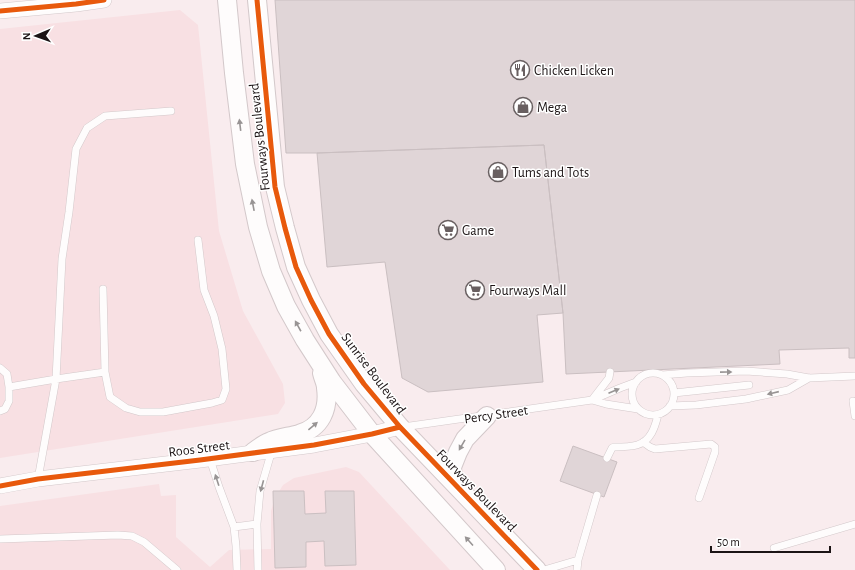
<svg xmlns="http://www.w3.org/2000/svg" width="855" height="570" viewBox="0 0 855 570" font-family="'Alegreya Sans',sans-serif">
<rect width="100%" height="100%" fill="#f9ecee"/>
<path fill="#f8e0e3" d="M 180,10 L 198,25 L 219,231 L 243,311 L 283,384 L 285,403 L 278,414 L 0,458 L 0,29 Z
M 346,467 L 359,472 L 450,570 L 0,570 L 0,506 L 159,484 L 161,496 L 176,495 L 176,537 L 210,567 L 229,550 L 271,549 L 271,511 L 275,498 L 283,485 L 294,478 Z"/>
<path fill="#e0d5d7" stroke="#cabfc1" d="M 275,0 L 855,0 L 855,358 L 849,358 L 849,348 L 779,350 L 780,364 L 566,374 L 563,313 L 544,145 L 317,153 L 286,153 Z
M 544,145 L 563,313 L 537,315 L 543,382 L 428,392 L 402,378 L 385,262 L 327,267 L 317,153 Z
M 573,446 L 617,462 L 604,497 L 560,481 Z
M 273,491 L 304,491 L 305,514 L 326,513 L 325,491 L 354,491 L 356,565 L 325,566 L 324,541 L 306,542 L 306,567 L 275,568 Z"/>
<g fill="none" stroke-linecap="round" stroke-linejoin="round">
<g stroke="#d3c8ca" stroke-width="8">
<path id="service" d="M 103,289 L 105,372 L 110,397 L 126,408 L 140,412 L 163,412 L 212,403 L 222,400 L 226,389 L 222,349 L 214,316 L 204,290 L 198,240
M 0,368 L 7,374 L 9,387 L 9,401 L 5,409 L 0,411
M632 394a21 21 0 1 1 42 0a21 21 0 1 1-42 0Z
M 662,375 L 687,373 L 746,371 L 787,374 L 809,378 L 855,376
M 9,387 L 56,379 L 105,372
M 674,393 L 749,385
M 592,400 L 606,404 L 638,409
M 592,400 L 609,378 L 610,372
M 853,401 L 855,416
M 670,406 L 696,405 L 746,399 L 788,390 L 809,378
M 403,427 L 592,400 L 620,388 L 636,382
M 643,442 L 650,447 L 655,449 L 711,444 L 715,447 L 715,452 L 699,498
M 607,458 L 612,448 L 614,447 C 621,447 630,447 637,445 C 651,441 655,427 658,415
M 210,459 L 219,487 L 234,527 L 236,546 L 237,570
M 38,479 L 56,379 L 62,259 L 69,212 L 76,149 L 87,128 L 105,116 L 171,111
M 234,527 L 257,524
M 0,539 L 118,535 L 132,536 L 144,542 L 177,570
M 774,548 L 855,524
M 258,570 L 257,524 L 260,491 L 272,450
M 544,570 L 578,560
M 577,570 L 578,560 L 597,495"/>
</g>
<g stroke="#d3c8ca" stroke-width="16">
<path id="minor" d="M 0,11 L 76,4 L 104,0
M 0,486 L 38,479 L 200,460 L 314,445 L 372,434 L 400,427"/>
</g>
<g stroke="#d3c8ca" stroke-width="20">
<path id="tertiary" d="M 227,0 L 234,73 L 245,164 L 258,227 L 271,271 L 286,306 L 305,340 L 332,382 L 372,434 L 496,570
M 257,0 L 275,187 L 285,228 L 296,267 L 311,300 L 329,334 L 364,384 L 400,427 L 537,570
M 253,452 C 258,449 263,444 269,442 C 278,437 289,437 299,434 C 321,428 329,409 326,388 C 326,383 323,378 322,373
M 453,482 L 452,467 L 458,452 L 465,439 L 487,416"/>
</g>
<use href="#service" stroke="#fefcfc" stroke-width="7"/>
<use href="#minor" stroke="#fefcfc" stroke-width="15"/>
<use href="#tertiary" stroke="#fefcfc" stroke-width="18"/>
<g stroke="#fff" stroke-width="8">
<path id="cycleway" d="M 257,0 L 275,187 L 285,228 L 296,267 L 311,300 L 329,334 L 364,384 L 400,427 L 537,570
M 0,11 L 76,4 L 104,0
M 0,486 L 38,479 L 200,460 L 314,445 L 372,434 L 400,427"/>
</g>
<use href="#cycleway" stroke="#e8590c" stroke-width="5"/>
</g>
<defs><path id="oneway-solid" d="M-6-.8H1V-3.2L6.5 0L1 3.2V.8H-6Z"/></defs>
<g fill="#989494">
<use href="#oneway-solid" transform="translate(240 125) rotate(-97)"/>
<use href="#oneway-solid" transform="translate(253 205) rotate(-101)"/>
<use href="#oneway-solid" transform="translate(298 326) rotate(-119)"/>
<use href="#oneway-solid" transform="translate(726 372) rotate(-1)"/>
<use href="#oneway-solid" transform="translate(614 391) rotate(-23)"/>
<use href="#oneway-solid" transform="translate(773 393) rotate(167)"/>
<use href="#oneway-solid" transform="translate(313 426) rotate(-40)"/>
<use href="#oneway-solid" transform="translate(462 445) rotate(120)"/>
<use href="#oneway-solid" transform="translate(217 480) rotate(-108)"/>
<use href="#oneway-solid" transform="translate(262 486) rotate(105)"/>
<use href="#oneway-solid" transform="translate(469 541) rotate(-132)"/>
</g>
<defs>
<g id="restaurant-ring" transform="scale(1)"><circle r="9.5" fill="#fff" stroke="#696061" stroke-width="1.5"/><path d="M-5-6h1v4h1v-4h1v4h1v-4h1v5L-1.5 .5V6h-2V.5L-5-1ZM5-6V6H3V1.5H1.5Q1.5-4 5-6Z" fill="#696061"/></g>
<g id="shop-ring" transform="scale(1)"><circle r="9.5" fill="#fff" stroke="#696061" stroke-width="1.5"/><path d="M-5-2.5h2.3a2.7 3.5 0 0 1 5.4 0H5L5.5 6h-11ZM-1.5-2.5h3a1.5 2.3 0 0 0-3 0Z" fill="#696061"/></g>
<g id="supermarket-ring" transform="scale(1)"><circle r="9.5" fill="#fff" stroke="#696061" stroke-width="1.5"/><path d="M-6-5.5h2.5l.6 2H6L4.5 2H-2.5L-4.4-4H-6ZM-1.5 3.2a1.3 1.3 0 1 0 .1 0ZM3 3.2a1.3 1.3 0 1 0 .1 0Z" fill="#696061"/></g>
</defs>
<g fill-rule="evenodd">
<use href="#restaurant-ring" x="520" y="70"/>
<use href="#shop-ring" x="523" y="107"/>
<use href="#shop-ring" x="498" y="172"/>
<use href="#supermarket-ring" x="448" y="230"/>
<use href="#supermarket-ring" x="475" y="290"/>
</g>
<g text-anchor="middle" stroke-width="3" stroke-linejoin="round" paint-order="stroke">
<g font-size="14" fill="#1c1415" stroke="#fff" text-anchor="start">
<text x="534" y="75">Chicken Licken</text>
<text x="537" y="112">Mega</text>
<text x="512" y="177">Tums and Tots</text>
<text x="462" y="235">Game</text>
<text x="489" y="295">Fourways Mall</text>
</g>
<g font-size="14" fill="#1c1415" stroke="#fff">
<text transform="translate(259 137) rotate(-96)" y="5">Fourways Boulevard</text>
<text transform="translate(374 373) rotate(53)" y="5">Sunrise Boulevard</text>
<text transform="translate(496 414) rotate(-8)" y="5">Percy Street</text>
<text transform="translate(199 448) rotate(-7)" y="5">Roos Street</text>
<text transform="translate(477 490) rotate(46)" y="5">Fourways Boulevard</text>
</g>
</g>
<g transform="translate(36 36) rotate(268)" stroke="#ffffff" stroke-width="3" paint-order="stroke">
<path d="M0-3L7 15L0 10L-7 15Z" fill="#1c1415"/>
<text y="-6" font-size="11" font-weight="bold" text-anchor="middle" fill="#1c1415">N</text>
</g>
<path d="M711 546v6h119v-6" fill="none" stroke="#1c1415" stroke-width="2"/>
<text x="717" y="546" font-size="12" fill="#1c1415" stroke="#ffffff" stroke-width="3" paint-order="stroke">50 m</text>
</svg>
